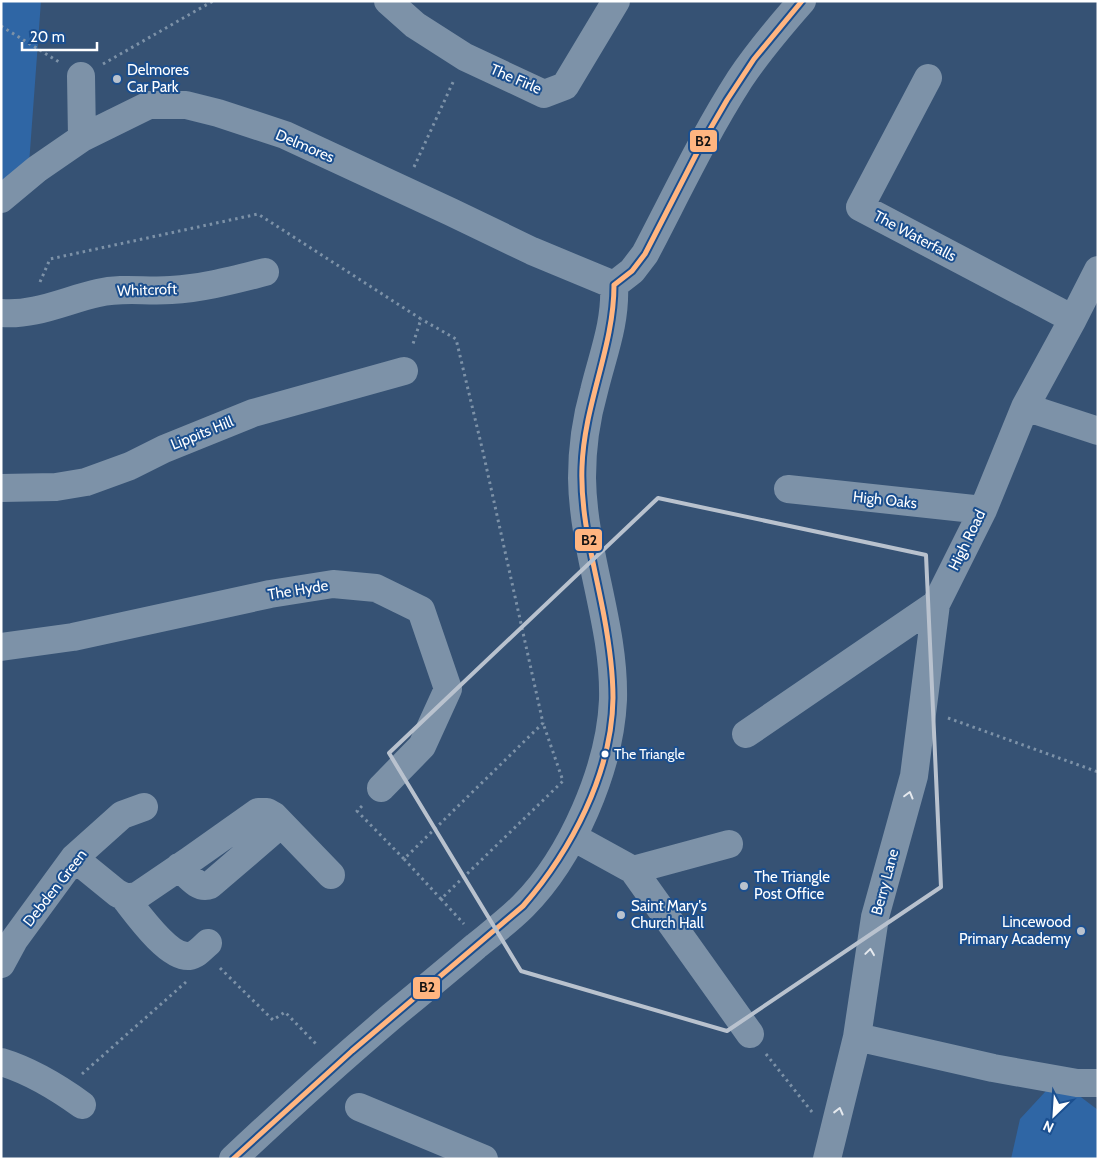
<svg xmlns="http://www.w3.org/2000/svg" width="1099" height="1160" viewBox="0 0 1099 1160" font-family="Cabin,sans-serif">
<rect width="100%" height="100%" fill="#365274"/>
<path fill="#2f66a5" d="M 1,1 L 41,1 L 28,178 L 1,197 Z
M 1057,1079 L 1098,1110 L 1098,1159 L 1011,1159 L 1020,1119 Z"/>
<g fill="none" stroke-linecap="round" stroke-linejoin="round">
<path stroke="#7d92a8" stroke-width="3" stroke-dasharray="2.5 4" stroke-linecap="butt" d="M 1,26 L 59,62
M 103,64 L 213,1
M 414,167 L 454,80
M 40,282 L 50,259 L 258,214 L 421,319 L 412,347
M 948,718 L 1098,772
M 362,806 L 357,811 L 404,859 L 543,723 L 483,452 L 456,339 L 421,319
M 404,859 L 441,899 L 563,781 L 543,723
M 441,899 L 464,924
M 220,968 L 273,1020 L 285,1012 L 318,1046
M 766,1054 L 812,1112
M 82,1074 L 186,982"/>
<path stroke="#7d92a8" stroke-width="28" d="M 388,1 L 415,25 L 465,57 L 544,94 L 565,86 L 616,1
M 81,76 L 82,138
M 928,78 L 860,207 L 1073,319
M 1,199 L 37,169 L 82,138 L 149,105 L 186,105 L 218,113 L 285,135 L 451,212 L 532,251 L 614,285
M 614,285 L 632,271 L 645,254 C 676,195 704,135 740,79 C 758,52 780,26 802,1
M 1,313 C 35,316 66,300 98,293 C 123,287 146,292 171,290 C 204,288 233,280 265,272
M 1025,407 L 1098,431
M 1,488 L 56,487 L 86,482 L 130,466 L 164,449 L 253,413 L 404,371
M 788,489 L 983,510
M 1,647 L 73,637 L 270,594 L 333,584 L 376,588 L 421,610 L 448,689 L 422,746 L 381,788
M 746,734 L 936,604 L 983,510 L 1025,407 L 1073,319 L 1098,270
M 573,837 L 633,870 L 750,1034
M 74,858 L 117,893 C 124,897 128,898 137,896 L 190,860 L 258,812 L 267,812 L 274,816 L 331,875
M 179,867 C 188,875 198,890 210,885 L 281,824
M 633,870 L 729,844
M 124,897 C 136,912 168,958 189,956 C 197,955 202,948 208,943
M 1,964 L 14,940 L 74,858 L 122,815 L 144,807
M 857,1037 L 993,1068 L 1077,1083 L 1098,1083
M 1,1062 C 31,1071 57,1087 82,1105
M 359,1107 L 484,1159
M 233,1159 C 285,1110 338,1062 392,1016 C 420,993 448,970 476,946 C 492,933 509,920 523,906 C 572,857 610,768 613,700 C 615,625 583,553 582,478 C 582,449 586,419 594,391 C 603,354 616,323 614,285
M 827,1159 L 857,1037 L 875,917 L 914,776 L 936,604"/>
<g stroke="#1b4f8f" stroke-width="9">
<path id="bus-1" d="M 614,285 L 632,271 L 645,254 L 702,143 L 727,100 L 754,59 L 802,1
M 233,1159 L 352,1051 L 523,906 C 571,851 612,773 613,698 C 613,671 609,643 604,616 C 595,567 580,517 582,467 C 584,404 614,347 614,285"/>
</g>
<use href="#bus-1" stroke="#ffb580" stroke-width="5"/>
</g>
<defs><path id="oneway-chevron" d="M-2-3.5L2.5 0L-2 3.5" fill="none" stroke-width="1.6" stroke-linecap="round" stroke-linejoin="round" transform="scale(1.25)"/></defs>
<g stroke="#e5e9ee">
<use href="#oneway-chevron" transform="translate(909 795) rotate(-75)"/>
<use href="#oneway-chevron" transform="translate(870 952) rotate(-82)"/>
<use href="#oneway-chevron" transform="translate(839 1111) rotate(-76)"/>
</g>
<path fill="none" stroke="#b9c2ce" stroke-width="4" stroke-linejoin="round" d="M 658,498 L 926,555 L 941,887 L 727,1031 L 521,971 L 389,753 Z"/>
<g fill="#b9c2ce" stroke="#1b4f8f" stroke-width="2">
<circle cx="117" cy="79" r="5"/>
<circle cx="744" cy="886" r="5"/>
<circle cx="621" cy="915" r="5"/>
<circle cx="1081" cy="931" r="5"/>
</g>
<circle fill="#fff" stroke="#1b4f8f" stroke-width="2" cx="605" cy="754" r="4.5"/>
<g text-anchor="middle" stroke-width="4" stroke-linejoin="round" paint-order="stroke">
<g font-size="14" fill="#fff" stroke="#1b4f8f" text-anchor="start">
<text x="614" y="759">The Triangle</text>
</g>
<g font-size="15" fill="#fff" stroke="#1b4f8f" text-anchor="start">
<text x="127" y="75">Delmores<tspan x="127" dy="17">Car Park</tspan></text>
<text x="754" y="882">The Triangle<tspan x="754" dy="17">Post Office</tspan></text>
<text x="631" y="911">Saint Mary's<tspan x="631" dy="17">Church Hall</tspan></text>
<text x="1071" y="927" text-anchor="end">Lincewood<tspan x="1071" dy="17">Primary Academy</tspan></text>
</g>
<g font-size="15" fill="#fff" stroke="#1b4f8f">
<text transform="translate(516 79) rotate(23)" y="5">The Firle</text>
<text transform="translate(305 146) rotate(23)" y="5">Delmores</text>
<text transform="translate(915 236) rotate(28)" y="5">The Waterfalls</text>
<text transform="translate(147 290) rotate(-2)" y="5">Whitcroft</text>
<text transform="translate(202 433) rotate(-22)" y="5">Lippits Hill</text>
<text transform="translate(885 500) rotate(6)" y="5">High Oaks</text>
<text transform="translate(967 540) rotate(-64)" y="5">High Road</text>
<text transform="translate(298 590) rotate(-9)" y="5">The Hyde</text>
<text transform="translate(885 882) rotate(-75)" y="5">Berry Lane</text>
<text transform="translate(55 888) rotate(-52)" y="5">Debden Green</text>
</g>
</g>
<g stroke="#1b4f8f" stroke-width="2">
<rect x="689" y="129" width="29" height="24" rx="5" fill="#ffb580"/>
<rect x="574" y="528" width="29" height="24" rx="5" fill="#ffb580"/>
<rect x="412" y="976" width="29" height="24" rx="5" fill="#ffb580"/>
</g>
<g font-size="14" text-anchor="middle" font-weight="bold" fill="#111">
<text x="703" y="146">B2</text>
<text x="589" y="545">B2</text>
<text x="427" y="992">B2</text>
</g>
<rect width="1099" height="1160" fill="none" stroke="#ffffff" stroke-width="5"/>
<g transform="translate(1054 1115) rotate(205)" stroke="#1b4f8f" stroke-width="4" paint-order="stroke">
<path d="M0-4L9 19L0 12L-9 19Z" fill="#ffffff"/>
<text y="-8" font-size="14" font-weight="bold" text-anchor="middle" fill="#ffffff">N</text>
</g>
<path d="M22 42v8h75v-8" fill="none" stroke="#ffffff" stroke-width="2.5"/>
<text x="30" y="42" font-size="15" fill="#ffffff" stroke="#1b4f8f" stroke-width="4" paint-order="stroke">20 m</text>
</svg>
